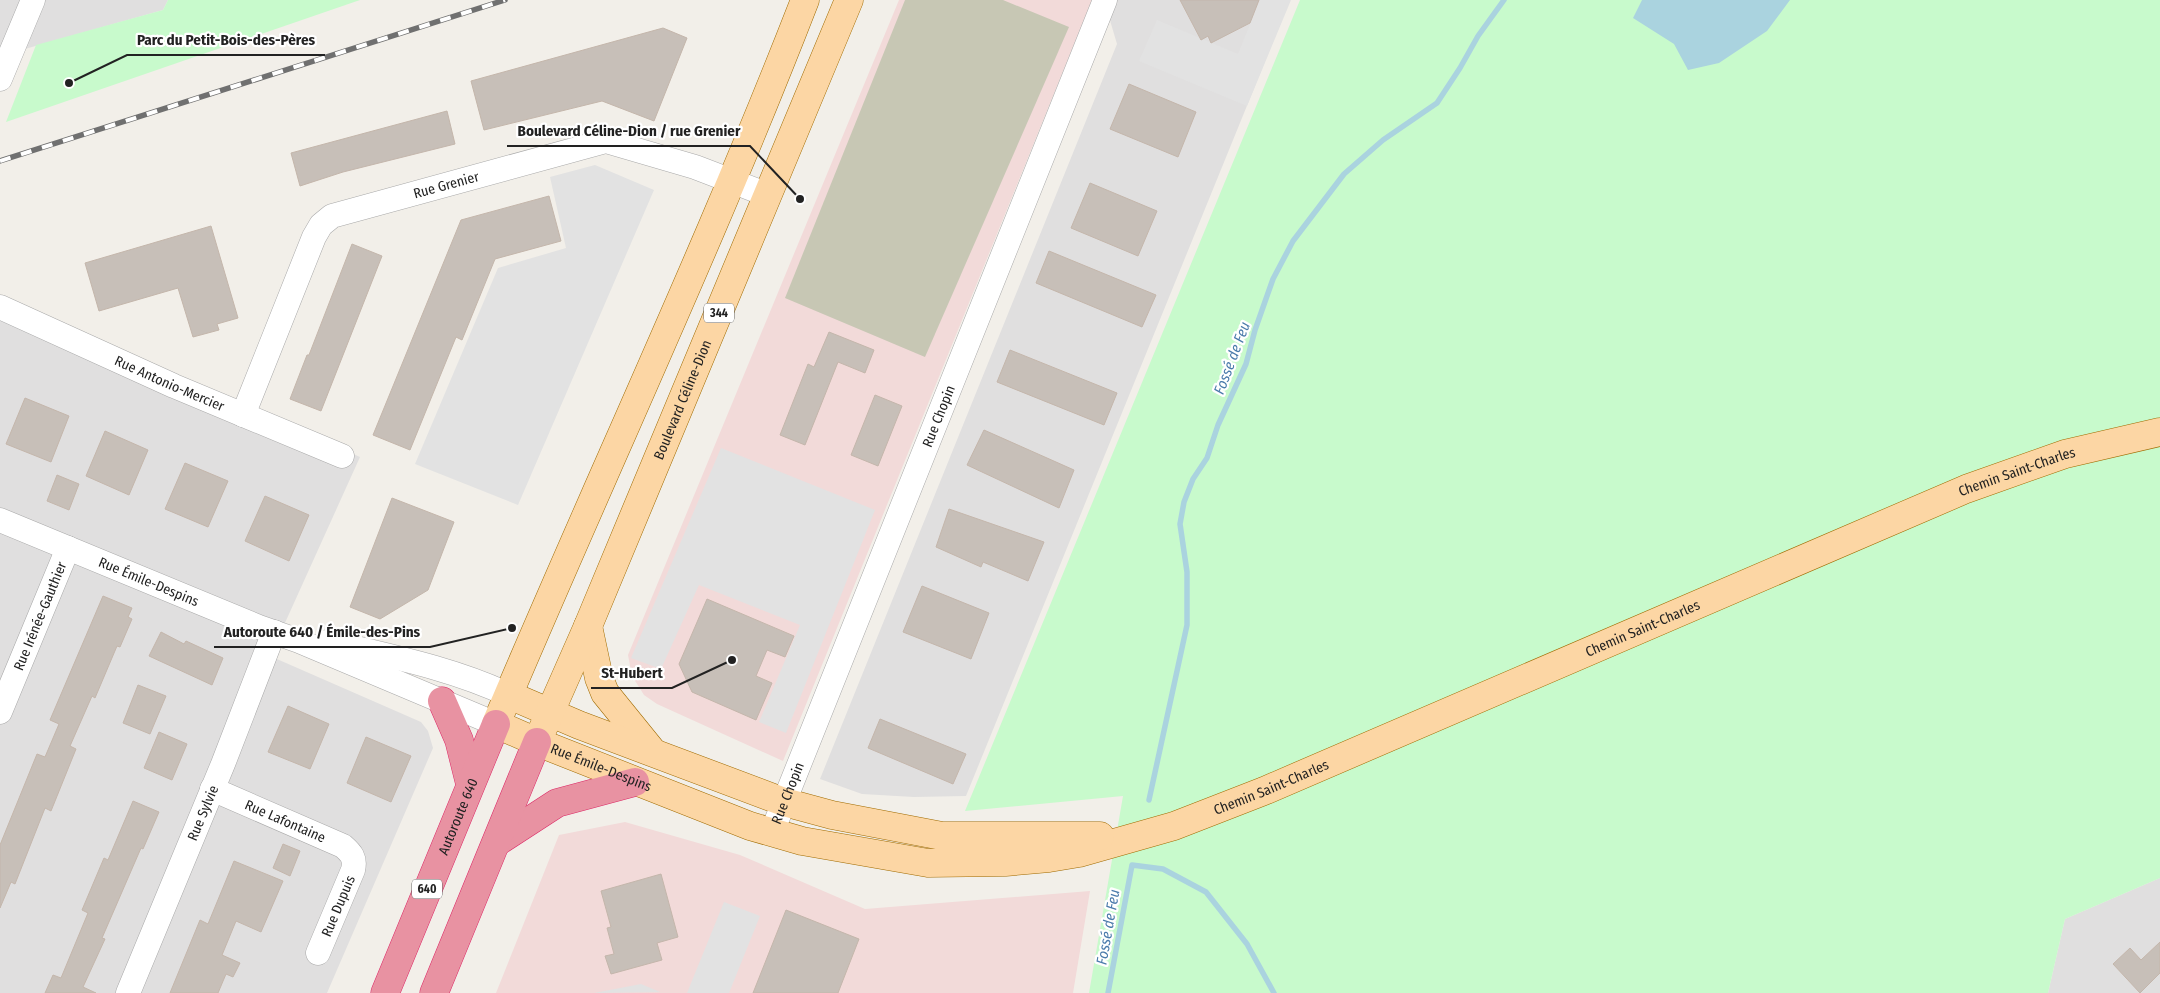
<svg xmlns="http://www.w3.org/2000/svg" width="2160" height="993" viewBox="0 0 2160 993" font-family="'Fira Sans Condensed',sans-serif">
<rect width="100%" height="100%" fill="#f2efe9"/>
<path fill="#e0dfdf" d="M 0,0 L 168,0 L 163,10 L 0,56 Z
M 1104,0 L 1290,0 L 966,796 L 914,797 L 862,794 L 820,779 L 1117,44 Z
M 0,298 L 360,457 L 270,656 L 421,722 L 428,731 L 433,748 L 327,993 L 0,993 Z
M 2160,878 L 2160,993 L 2048,993 L 2065,919 Z"/>
<path fill="#f2dad9" d="M 899,0 L 1092,0 L 783,761 L 657,704 L 644,695 L 632,676 L 628,655 Z
M 625,822 L 740,855 L 865,909 L 1090,891 L 1073,993 L 496,993 L 559,835 Z"/>
<path fill="#c7c7b4" d="M 905,0 L 1003,0 L 1069,27 L 925,357 L 785,298 Z"/>
<path fill="#c8facc" d="M 168,0 L 360,0 L 6,122 L 36,45 L 163,10 Z
M 1300,0 L 2160,0 L 2160,878 L 2065,919 L 2048,993 L 1089,993 L 1123,796 L 965,811 Z"/>
<path fill="#e2e2e2" d="M 1260,0 L 1291,0 L 1247,106 L 1139,61 L 1157,20 L 1238,54 Z
M 595,165 L 654,190 L 518,505 L 415,464 L 498,268 L 566,248 L 550,177 Z
M 721,448 L 875,510 L 786,733 L 759,722 L 800,625 L 699,585 L 661,669 L 631,658 Z
M 724,902 L 760,916 L 729,993 L 687,993 Z
M 641,984 L 660,992 L 594,993 Z"/>
<path fill="#aad3df" d="M 1642,0 L 1790,0 L 1767,31 L 1719,63 L 1688,70 L 1674,44 L 1633,18 Z"/>
<g fill="none" stroke-linecap="round" stroke-linejoin="round">
<path stroke="#aad3df" stroke-width="5.5" d="M 1149,800 L 1187,625 L 1187,572 L 1180,524 L 1184,502 L 1193,479 L 1207,458 L 1218,425 L 1246,364 L 1255,330 L 1273,279 L 1293,241 L 1344,174 L 1383,140 L 1437,103 L 1460,68 L 1478,36 L 1504,0
M 1108,993 L 1132,865 L 1163,869 L 1206,892 L 1247,944 L 1274,993"/>
</g>
<path fill="#c7bfb8" stroke="#c4b6ab" d="M 1180,0 L 1259,0 L 1250,23 L 1211,43 L 1208,36 L 1201,40 Z
M 663,28 L 687,38 L 654,121 L 602,101 L 484,130 L 471,81 Z
M 1129,84 L 1196,112 L 1178,157 L 1110,129 Z
M 447,111 L 455,144 L 343,172 L 300,186 L 291,153 Z
M 1090,183 L 1157,211 L 1138,256 L 1071,228 Z
M 549,196 L 561,241 L 495,259 L 462,340 L 456,337 L 410,450 L 373,435 L 461,220 Z
M 211,226 L 238,318 L 217,324 L 219,330 L 193,337 L 178,288 L 99,311 L 85,263 Z
M 352,244 L 382,256 L 321,411 L 290,399 L 307,355 L 309,355 Z
M 1049,251 L 1156,295 L 1142,327 L 1036,283 Z
M 829,332 L 874,350 L 865,373 L 838,362 L 805,445 L 780,435 L 808,364 L 814,367 Z
M 1010,350 L 1117,393 L 1104,425 L 997,382 Z
M 875,395 L 902,406 L 878,466 L 851,455 Z
M 25,398 L 69,416 L 51,462 L 6,444 Z
M 984,430 L 1074,470 L 1059,508 L 967,465 Z
M 105,431 L 148,450 L 129,495 L 86,476 Z
M 185,463 L 228,481 L 208,527 L 165,509 Z
M 57,475 L 79,484 L 69,510 L 47,501 Z
M 265,496 L 309,515 L 289,561 L 245,541 Z
M 392,498 L 454,522 L 428,590 L 380,619 L 350,607 Z
M 949,509 L 1044,542 L 1028,581 L 983,562 L 981,567 L 936,547 Z
M 922,586 L 989,613 L 971,659 L 903,632 Z
M 103,596 L 132,608 L 128,617 L 132,619 L 120,647 L 117,646 L 95,698 L 92,696 L 70,746 L 76,749 L 51,811 L 45,808 L 15,884 L 11,882 L 0,908 L 0,845 L 37,754 L 45,757 L 59,724 L 50,720 Z
M 707,599 L 794,636 L 785,657 L 767,650 L 756,676 L 772,683 L 756,720 L 692,692 L 679,664 Z
M 161,632 L 184,644 L 186,641 L 223,658 L 212,685 L 149,656 Z
M 138,685 L 166,696 L 150,734 L 123,723 Z
M 288,706 L 329,724 L 310,769 L 268,752 Z
M 880,719 L 966,754 L 953,784 L 868,748 Z
M 159,732 L 187,744 L 172,780 L 144,768 Z
M 366,737 L 411,756 L 391,802 L 347,783 Z
M 133,801 L 159,812 L 143,849 L 141,848 L 102,938 L 105,939 L 83,987 L 96,993 L 45,993 L 53,975 L 61,978 L 88,913 L 82,910 L 104,858 L 108,860 Z
M 283,844 L 300,851 L 290,876 L 273,868 Z
M 234,861 L 283,881 L 261,932 L 236,921 L 222,955 L 240,963 L 233,977 L 226,974 L 218,993 L 170,993 L 200,920 L 208,924 Z
M 661,874 L 678,937 L 657,943 L 662,960 L 611,974 L 605,956 L 614,954 L 607,928 L 611,927 L 601,891 Z
M 786,910 L 859,939 L 838,993 L 753,993 Z
M 2160,942 L 2160,973 L 2140,993 L 2113,964 L 2130,948 L 2141,960 Z"/>
<g fill="none" stroke-linecap="round" stroke-linejoin="round">
<g stroke="#a9a9a9" stroke-width="25">
<g id="minor">
<path d="M 0,79 L 33,0"/>
<path id="s1" d="M 0,307 L 174,386 L 342,456"/>
<path id="s2" d="M 243,415 L 314,237 L 321,225 L 332,216 L 606,141 L 695,167 L 768,195"/>
<path id="s3" d="M 0,520 L 259,627 L 299,641 L 496,724"/>
<path d="M 326,642 L 335,643 C 394,657 454,669 509,695"/>
<path id="s4" d="M 0,712 L 68,548"/>
<path id="s5" d="M 212,789 L 343,846 C 351,853 356,858 353,870 L 318,953"/>
<path id="s6" d="M 772,832 L 1105,0"/>
<path id="s7" d="M 128,993 L 223,764 L 274,632"/>
</g>
</g>
<g stroke="#a06b00" stroke-width="29">
<g id="major">
<path id="s8" d="M 805,0 C 710,245 598,482 496,724 L 537,742 L 750,826 L 802,841 L 928,863 L 1005,862 L 1049,858 L 1079,853 L 1174,826 L 1264,791 L 1966,489 L 2065,454 L 2160,432"/>
<path d="M 588,626 L 599,678 L 605,693 L 652,751"/>
<path d="M 509,695 L 579,725 L 784,802 L 832,815 L 942,836 L 1100,836"/>
<path id="s9" d="M 537,742 L 588,626 L 849,0"/>
</g>
</g>
<g stroke="#dc2a67" stroke-width="29">
<g id="highway">
<path d="M 442,701 L 459,740 L 470,784"/>
<path d="M 497,842 L 557,803 L 635,782"/>
<path id="s10" d="M 385,993 L 496,724"/>
<path d="M 434,993 L 537,742"/>
</g>
</g>
<use href="#minor" stroke="#fff" stroke-width="24"/>
<use href="#major" stroke="#fcd6a4" stroke-width="28"/>
<use href="#highway" stroke="#e892a2" stroke-width="28"/>
<g stroke="#707070" stroke-width="5.5">
<path id="rail" d="M 0,161 L 505,0"/>
</g>
<use href="#rail" stroke="#fff" stroke-width="4" stroke-dasharray="11" stroke-linecap="butt"/>
</g>
<g text-anchor="middle" stroke-width="4.5" stroke-linejoin="round" paint-order="stroke">
<g fill="#fff" stroke="#646464" stroke-width="1">
<rect x="704" y="303.5" width="30" height="19" rx="4"/>
<rect x="412" y="879.5" width="30" height="19" rx="4"/>
</g>
<g font-size="12" font-weight="bold" fill="#222">
<text x="719" y="317">344</text>
<text x="427" y="893">640</text>
</g>
<g font-size="14" fill="#222" stroke="#fff">
<text dy="5" stroke="none"><textPath href="#s2" startOffset="338">Rue Grenier</textPath></text>
<text dy="5" stroke="none"><textPath href="#s1" startOffset="186">Rue Antonio-Mercier</textPath></text>
<text dy="5" stroke="none"><textPath href="#s9" startOffset="372">Boulevard Céline-Dion</textPath></text>
<text dy="5" stroke="none"><textPath href="#s6" startOffset="448">Rue Chopin</textPath></text>
<text dy="5" stroke="none"><textPath href="#s8" startOffset="2408">Chemin Saint-Charles</textPath></text>
<text dy="5" stroke="none"><textPath href="#s3" startOffset="161">Rue Émile-Despins</textPath></text>
<text dy="5" stroke="none"><textPath href="#s4" startOffset="104">Rue Irénée-Gauthier</textPath></text>
<text dy="5" stroke="none"><textPath href="#s8" startOffset="2002">Chemin Saint-Charles</textPath></text>
<text dy="5" stroke="none"><textPath href="#s8" startOffset="901">Rue Émile-Despins</textPath></text>
<text dy="5" stroke="none"><textPath href="#s8" startOffset="1598">Chemin Saint-Charles</textPath></text>
<text dy="5" stroke="none"><textPath href="#s6" startOffset="42">Rue Chopin</textPath></text>
<text dy="5" stroke="none"><textPath href="#s7" startOffset="195">Rue Sylvie</textPath></text>
<text dy="5" stroke="none"><textPath href="#s10" startOffset="191">Autoroute 640</textPath></text>
<text dy="5" stroke="none"><textPath href="#s5" startOffset="80">Rue Lafontaine</textPath></text>
<text transform="translate(338 906) rotate(-67)" y="5">Rue Dupuis</text>
</g>
<g font-size="15" font-style="italic" fill="#4a7aab" stroke="#fff">
<text transform="translate(1232 358) rotate(-69)" y="5">Fossé de Feu</text>
<text transform="translate(1108 927) rotate(-80)" y="5">Fossé de Feu</text>
</g>
</g>
<path fill="none" stroke="#222" stroke-width="2" d="M69 83L127 55H325M800 199L750 146H507M512 628L430 647H214M732 660L672 688H591"/>
<g fill="#222" stroke="#fff" stroke-width="2">
<circle cx="69" cy="83" r="5"/>
<circle cx="800" cy="199" r="5"/>
<circle cx="512" cy="628" r="5"/>
<circle cx="732" cy="660" r="5"/>
</g>
<g font-size="15" text-anchor="middle" font-weight="bold" fill="#222" stroke="#fff" stroke-width="4.5" stroke-linejoin="round" paint-order="stroke">
<text x="226" y="45">Parc du Petit-Bois-des-Pères</text>
<text x="629" y="136">Boulevard Céline-Dion / rue Grenier</text>
<text x="322" y="637">Autoroute 640 / Émile-des-Pins</text>
<text x="632" y="678">St-Hubert</text>
</g>
</svg>
